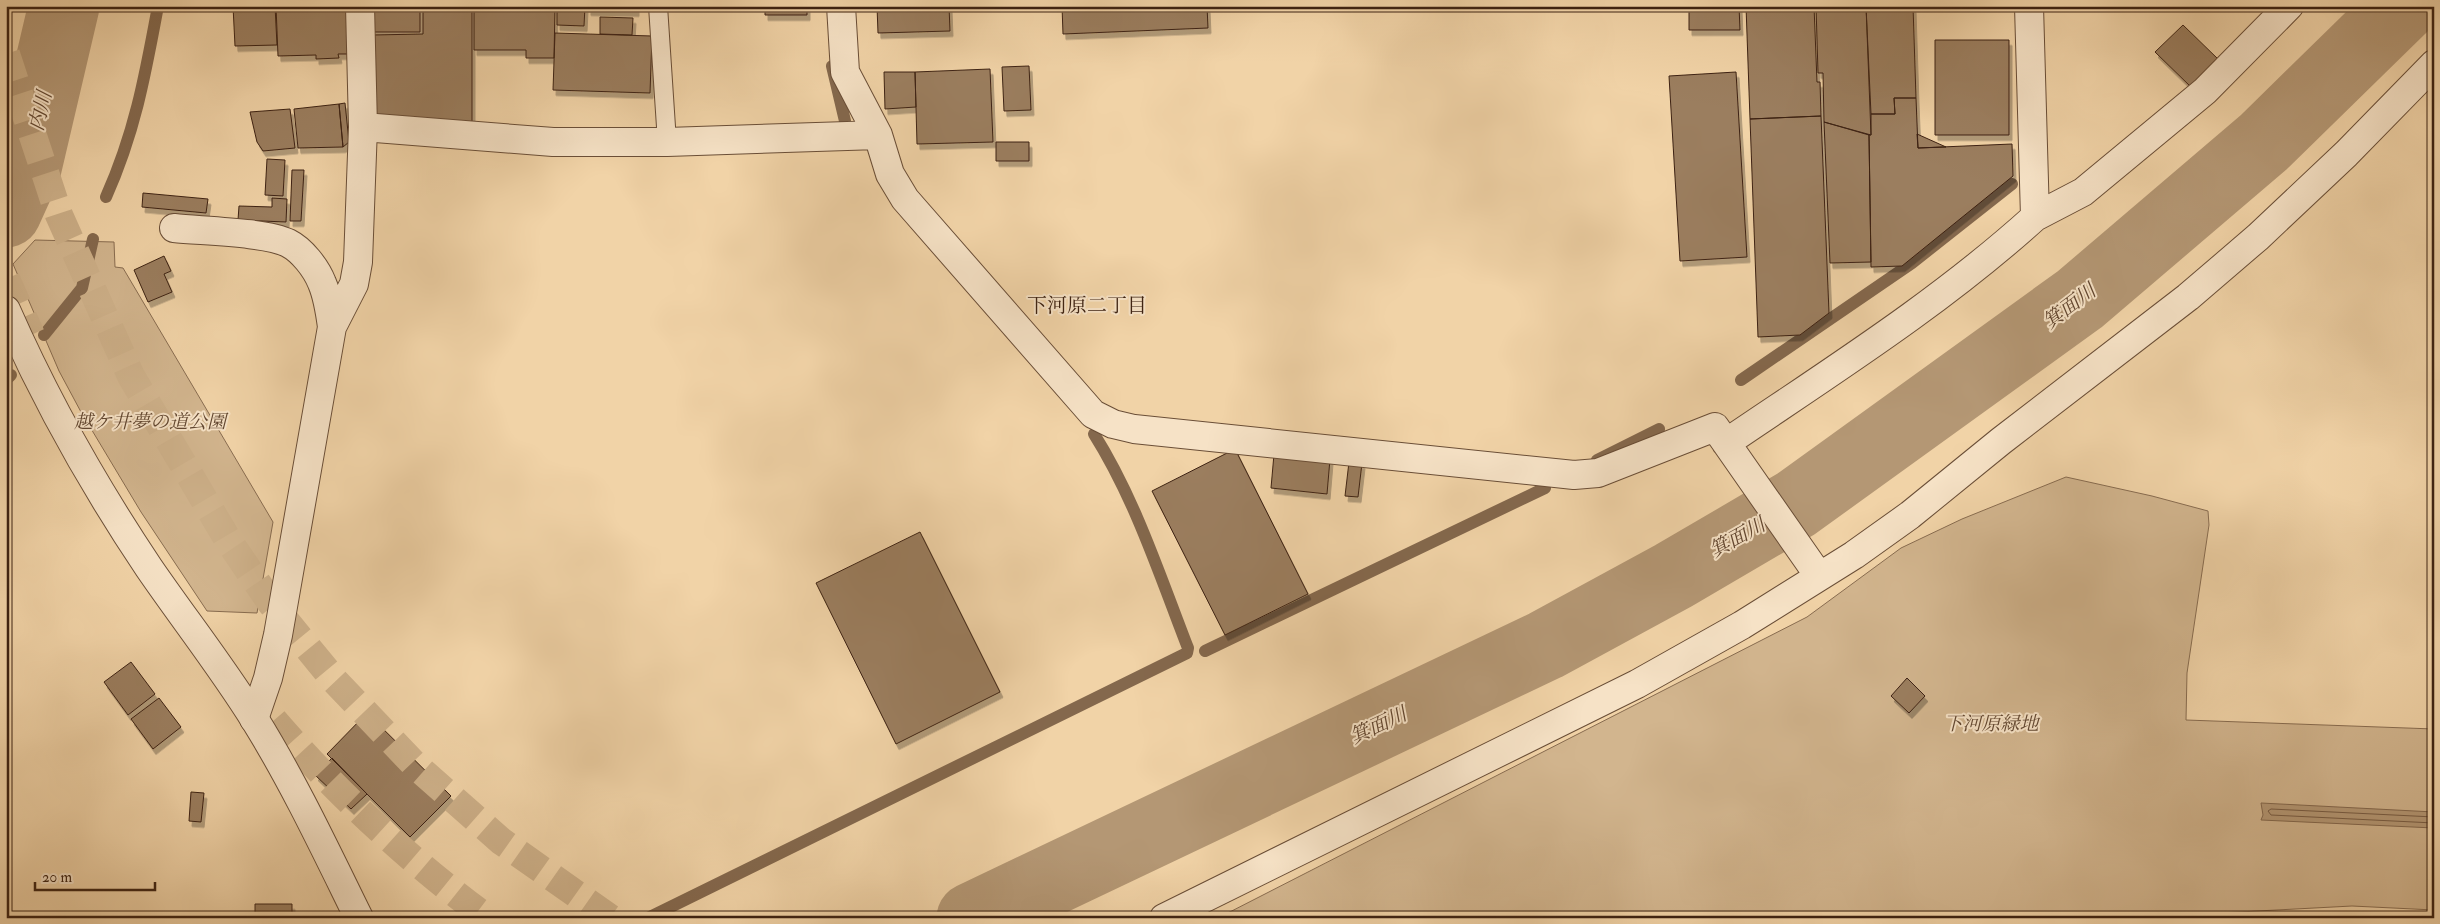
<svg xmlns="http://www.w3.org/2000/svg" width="2440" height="924" viewBox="0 0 2440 924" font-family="'IM FELL Double Pica','Noto Serif JP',serif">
<defs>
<filter id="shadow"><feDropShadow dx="3" dy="5.5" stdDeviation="0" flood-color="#0004"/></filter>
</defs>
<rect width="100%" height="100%" fill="#f1d3a7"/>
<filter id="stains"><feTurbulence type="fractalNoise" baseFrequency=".004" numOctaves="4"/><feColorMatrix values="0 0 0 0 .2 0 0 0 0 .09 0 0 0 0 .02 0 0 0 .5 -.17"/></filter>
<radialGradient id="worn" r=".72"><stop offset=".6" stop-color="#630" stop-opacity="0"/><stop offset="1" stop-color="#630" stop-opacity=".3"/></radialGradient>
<path fill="#d2b58e" stroke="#886c50" d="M 35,240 L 114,242 L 115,267 L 123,268 L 273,522 L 257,613 L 207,611 L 141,512 L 81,412 L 59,371 L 13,264 Z
M 2066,477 L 2152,496 L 2208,511 L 2209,525 L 2187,673 L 2186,720 L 2434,729 L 2434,910 L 2352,906 L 2220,913 L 2219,918 L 1218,918 L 1807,617 L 1901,548 L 1962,519 Z"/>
<path fill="#b49774" stroke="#84684d" d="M 2261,803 L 2434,812 L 2434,828 L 2261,820 L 2263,815 Z"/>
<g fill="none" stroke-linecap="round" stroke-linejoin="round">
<path stroke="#785c43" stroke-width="1" d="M 2434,817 L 2271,809 L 2268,811 L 2271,815 L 2434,823"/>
<path stroke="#84684d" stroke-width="12" d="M 832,66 L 845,121
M 106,197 C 135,132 145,76 158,6
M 44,335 L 82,288 L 93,239
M 6,380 L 11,375
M 1741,380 L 1912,263 L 2012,184
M 1597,460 L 1659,429
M 1205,651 L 1545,488
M 648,918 L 1187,653 L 1188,648 C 1160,576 1135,499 1094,434"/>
<path stroke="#b49774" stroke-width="71" d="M 6,212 L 26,168 L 64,6
M 972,918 L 1546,645 L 1673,576 L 1796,504 L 2080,299 L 2264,142 L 2403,6"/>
</g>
<path fill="#9b7e5f" stroke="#3d2212" filter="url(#shadow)" d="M 233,6 L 275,6 L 277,45 L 235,46 Z
M 276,6 L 351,6 L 353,54 L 338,54 L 339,58 L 316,59 L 316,55 L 278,56 Z
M 373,6 L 420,6 L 420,32 L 373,32 Z
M 423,6 L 472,6 L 472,127 L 374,119 L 372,35 L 423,34 Z
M 474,6 L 555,6 L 554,58 L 526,58 L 526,50 L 474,50 Z
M 557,6 L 585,6 L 584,26 L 557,25 Z
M 588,6 L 636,6 L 636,11 L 588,10 Z
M 765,6 L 807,6 L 807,15 L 765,15 Z
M 877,6 L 949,6 L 950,31 L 878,33 Z
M 1062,6 L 1207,6 L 1208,28 L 1063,34 Z
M 1689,6 L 1739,6 L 1740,30 L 1689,30 Z
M 1746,6 L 1814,6 L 1817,82 L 1820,82 L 1821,116 L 1750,119 Z
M 1816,6 L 1866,6 L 1871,135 L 1824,122 L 1823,73 L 1818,73 Z
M 1866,6 L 1913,6 L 1916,98 L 1894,98 L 1895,114 L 1871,114 Z
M 600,17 L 633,18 L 632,35 L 600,34 Z
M 2183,25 L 2219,60 L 2192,88 L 2155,52 Z
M 555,33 L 652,36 L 650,93 L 553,90 Z
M 1935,40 L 2009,40 L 2009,135 L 1935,135 Z
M 1029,66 L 1031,110 L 1004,111 L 1002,67 Z
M 990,69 L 993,142 L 917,144 L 915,72 Z
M 884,72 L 915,72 L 916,107 L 885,109 Z
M 1736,72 L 1747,257 L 1680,261 L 1669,76 Z
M 1894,98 L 1916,98 L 1918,148 L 2012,144 L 2013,176 L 1902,266 L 1871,267 L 1869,135 L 1871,135 L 1871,114 L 1895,114 Z
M 345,103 L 349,142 L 343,147 L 339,104 Z
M 339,104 L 343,147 L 298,148 L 294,109 Z
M 290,109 L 295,148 L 263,151 L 257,142 L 250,112 Z
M 1821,116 L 1829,313 L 1800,335 L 1758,337 L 1750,119 Z
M 1824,122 L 1869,135 L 1871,262 L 1830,263 Z
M 1917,134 L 1946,147 L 1918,148 Z
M 996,142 L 1029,142 L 1029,161 L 996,161 Z
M 267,159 L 285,160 L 283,196 L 265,195 Z
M 292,170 L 304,170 L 301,221 L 290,221 Z
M 143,193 L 208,199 L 206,213 L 142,207 Z
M 272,198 L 287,199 L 286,222 L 238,220 L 239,206 L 272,207 Z
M 164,256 L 171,271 L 164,274 L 172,292 L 148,302 L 134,270 Z
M 1235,449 L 1308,594 L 1225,635 L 1152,491 Z
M 1274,454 L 1330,459 L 1327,494 L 1271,488 Z
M 1349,462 L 1362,463 L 1358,497 L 1345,496 Z
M 920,532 L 1000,692 L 896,744 L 816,583 Z
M 131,662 L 155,694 L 128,715 L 104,682 Z
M 1907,678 L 1925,696 L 1909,713 L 1891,696 Z
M 159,698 L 181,727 L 153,749 L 131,719 Z
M 367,713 L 451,796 L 410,837 L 327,754 Z
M 332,758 L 367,794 L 351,809 L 315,775 Z
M 191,792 L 204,793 L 201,822 L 189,821 Z
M 255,904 L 292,904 L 292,918 L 255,918 Z"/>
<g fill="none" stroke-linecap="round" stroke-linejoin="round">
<path stroke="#cdb089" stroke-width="28" stroke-dasharray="28 14" stroke-linecap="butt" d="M 6,54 L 59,215 L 131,376 L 228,540 L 271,603 L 335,681 L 415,765 L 501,841 L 610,918
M 6,279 L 31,335
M 247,688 C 316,774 398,852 487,918"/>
<g stroke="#6a4e37" stroke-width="20">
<path id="service" d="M 658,6 L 667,142"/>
</g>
<g stroke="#6a4e37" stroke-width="30">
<path id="minor" d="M 841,6 L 845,72 L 878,135 L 890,174 L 905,199 L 1093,414 L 1113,424 L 1134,429 L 1574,475 L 1598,473 L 1715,427 L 1819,576
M 363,127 L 553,142 L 667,142 L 878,135
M 2035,217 L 2083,192 L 2205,91 L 2289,6
M 174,228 C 202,231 266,232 288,243 C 302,250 316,268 322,283 C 328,297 330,312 332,327 L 278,635 L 268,678 L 254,719
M 332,327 L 354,284 L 358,262 L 363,127 L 360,6
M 1726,443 C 1832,371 1940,303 2035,217 L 2029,6
M 1164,918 L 1637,684 L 1742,625 L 1854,555 L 1910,515 L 2001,441 L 2188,297 L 2258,237 L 2346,154 L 2434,64"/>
</g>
<g stroke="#6a4e37" stroke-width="30">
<path id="tertiary" d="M 6,310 C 46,401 94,486 149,568 C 184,619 222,667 255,720 C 294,783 326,851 359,918"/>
</g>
<use href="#service" stroke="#f6e2c6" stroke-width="18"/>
<use href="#minor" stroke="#f6e2c6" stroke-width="28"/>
<use href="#tertiary" stroke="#f6e2c6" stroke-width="28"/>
</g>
<g text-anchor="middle" stroke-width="4" stroke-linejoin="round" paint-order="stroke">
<g font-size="19" font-style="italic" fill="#624731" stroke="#f6e2c6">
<text x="150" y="428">越ケ井夢の道公園</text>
<text x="1991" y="730">下河原緑地</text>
</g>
<g font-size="20" font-style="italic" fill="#61452f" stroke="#f6e2c6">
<text transform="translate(40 111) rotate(-77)" y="7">内川</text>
<text transform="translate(2069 306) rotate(-37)" y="7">箕面川</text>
<text transform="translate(1737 537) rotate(-29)" y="7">箕面川</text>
<text transform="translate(1378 725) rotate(-25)" y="7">箕面川</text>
</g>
<g font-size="20" fill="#3d2212" stroke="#f6e2c6">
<text x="1087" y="312">下河原二丁目</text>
</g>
</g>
<rect width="2440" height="924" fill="none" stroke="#f1d3a7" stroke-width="25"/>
<rect x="8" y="8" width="2425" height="909" fill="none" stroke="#3d2212" stroke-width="2.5"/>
<rect x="12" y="12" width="2415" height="899" fill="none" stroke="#3d2212"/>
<path d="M35 882v8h120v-8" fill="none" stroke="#3d2212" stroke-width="2.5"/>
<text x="42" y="882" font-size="15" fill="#3d2212" stroke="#f6e2c6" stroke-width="4" paint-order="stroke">20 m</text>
<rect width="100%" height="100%" filter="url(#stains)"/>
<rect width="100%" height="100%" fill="url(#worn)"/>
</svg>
